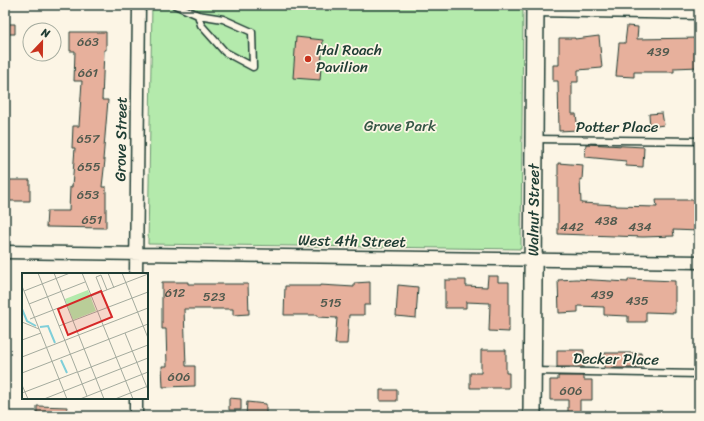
<svg xmlns="http://www.w3.org/2000/svg" width="704" height="421" viewBox="0 0 704 421" font-family="Sriracha,sans-serif">
<rect width="100%" height="100%" fill="#fcf5e5"/>
<filter id="ink" filterUnits="userSpaceOnUse"><feTurbulence type="fractalNoise" baseFrequency=".025" numOctaves="2"/><feDisplacementMap in="SourceGraphic" scale="8" xChannelSelector="R" yChannelSelector="G"/><feConvolveMatrix kernelMatrix="1 2 1 2 8 2 1 2 1" color-interpolation-filters="sRGB"/></filter>
<g filter="url(#ink)">
<path fill="#b4eaac" stroke="#6a9470" d="M 152,5 L 523,5 L 521,249 L 148,244 Z"/>
<path fill="#e7b09c" stroke="#1f3d34" d="M 5,24 L 15,24 L 15,34 L 5,34 Z
M 627,26 L 638,27 L 637,39 L 699,38 L 699,67 L 674,68 L 674,72 L 634,72 L 634,77 L 616,76 L 619,43 L 625,43 Z
M 70,32 L 106,32 L 106,50 L 104,50 L 102,100 L 108,100 L 103,160 L 105,160 L 102,187 L 106,187 L 106,228 L 46,227 L 47,211 L 69,211 L 70,187 L 72,187 L 75,148 L 72,148 L 73,126 L 79,126 L 82,81 L 74,81 L 75,51 L 70,51 Z
M 599,36 L 602,68 L 578,70 L 578,82 L 572,82 L 572,114 L 576,114 L 578,130 L 559,131 L 558,81 L 553,81 L 553,65 L 559,65 L 559,38 L 575,38 L 575,39 Z
M 296,37 L 323,40 L 320,80 L 293,78 Z
M 662,113 L 664,125 L 650,127 L 649,114 Z
M 586,144 L 644,147 L 643,167 L 626,166 L 626,161 L 585,157 Z
M 558,163 L 583,165 L 582,180 L 580,179 L 581,203 L 616,205 L 616,206 L 657,207 L 656,200 L 699,200 L 699,231 L 673,230 L 674,236 L 643,237 L 558,234 Z
M 5,180 L 30,180 L 30,201 L 5,201 Z
M 488,276 L 498,276 L 498,282 L 509,282 L 509,332 L 489,331 L 490,303 L 466,302 L 466,308 L 445,308 L 445,280 L 466,280 L 466,286 L 487,287 Z
M 576,279 L 628,282 L 628,279 L 675,281 L 675,313 L 646,312 L 646,322 L 628,322 L 628,316 L 604,315 L 604,307 L 578,306 L 578,312 L 559,313 L 558,280 Z
M 162,282 L 188,282 L 188,284 L 248,284 L 249,314 L 233,315 L 233,309 L 184,309 L 186,366 L 195,366 L 195,386 L 163,387 L 162,366 L 167,366 L 166,329 L 162,329 Z
M 370,282 L 370,305 L 364,305 L 364,315 L 349,315 L 347,344 L 335,344 L 337,318 L 318,317 L 318,315 L 284,315 L 285,286 L 320,286 L 320,285 L 354,287 L 354,283 Z
M 398,285 L 418,287 L 416,318 L 396,316 Z
M 481,350 L 506,350 L 506,373 L 509,373 L 509,388 L 470,388 L 470,373 L 481,373 Z
M 557,350 L 584,350 L 584,367 L 557,367 Z
M 605,353 L 641,353 L 642,368 L 604,368 Z
M 558,376 L 584,376 L 584,380 L 592,380 L 592,400 L 580,400 L 580,414 L 568,414 L 568,400 L 550,400 L 550,380 L 558,380 Z
M 380,390 L 397,390 L 397,401 L 380,401 Z
M 229,398 L 241,399 L 241,410 L 229,410 Z
M 247,402 L 266,404 L 266,416 L 246,416 Z
M 37,406 L 67,407 L 67,416 L 37,416 Z"/>
<g fill="none" stroke-linecap="round" stroke-linejoin="round">
<g stroke="#1f3d34" stroke-width="9">
<path id="lane" d="M 175,5 L 198,15 L 223,19 L 252,32 L 253,67 L 225,52 L 201,25 L 198,15
M 535,139 L 699,141
M 533,371 L 699,374"/>
</g>
<g stroke="#1f3d34" stroke-width="15">
<path id="street" d="M 535,10 L 699,13
M 5,252 L 699,262
M 136,274 L 139,5
M 136,398 L 136,416"/>
</g>
<g stroke="#1f3d34" stroke-width="20">
<g id="secondary">
<path id="s1" d="M 532,416 L 535,5"/>
</g>
</g>
<use href="#lane" stroke="#fcf5e5" stroke-width="6"/>
<use href="#street" stroke="#fcf5e5" stroke-width="12"/>
<use href="#secondary" stroke="#fcf5e5" stroke-width="17"/>
</g>
</g>
<circle fill="#c8321e" stroke="#fcf5e5" stroke-width="1.5" cx="308" cy="59" r="4"/>
<g text-anchor="middle" stroke-width="3.5" stroke-linejoin="round" paint-order="stroke">
<g font-size="13" fill="#515a4e">
<text x="88" y="46">663</text>
<text x="658" y="56">439</text>
<text x="88" y="77">661</text>
<text x="88" y="143">657</text>
<text x="89" y="171">655</text>
<text x="88" y="199">653</text>
<text x="92" y="224">651</text>
<text x="606" y="225">438</text>
<text x="572" y="231">442</text>
<text x="640" y="231">434</text>
<text x="175" y="297">612</text>
<text x="602" y="299">439</text>
<text x="214" y="301">523</text>
<text x="637" y="305">435</text>
<text x="331" y="307">515</text>
<text x="179" y="381">606</text>
<text x="571" y="395">606</text>
</g>
<g font-size="15" fill="#1f3d34" stroke="#fcf5e5" text-anchor="start">
<text x="316" y="55">Hal Roach<tspan x="316" dy="17">Pavilion</tspan></text>
</g>
<g font-size="15" fill="#355746" stroke="#fcf5e5">
<text x="400" y="131">Grove Park</text>
</g>
<g font-size="15" fill="#1f3d34" stroke="#fcf5e5">
<text x="617" y="132">Potter Place</text>
<text transform="translate(121 139) rotate(-89)" y="5">Grove Street</text>
<text dy="5" stroke="none"><textPath href="#s1" startOffset="206">Walnut Street</textPath></text>
<text transform="translate(352 241) rotate(1)" y="5">West 4th Street</text>
<text transform="translate(616 359) rotate(1)" y="5">Decker Place</text>
</g>
</g>
<g transform="translate(22 273)">
<rect width="126" height="126" fill="#fcf5e5"/>
<path d="M 66,17 L 74,38 L 51,47 L 43,26 Z" fill="#b4eaac"/>
<path fill="none" stroke="#7fcfd9" stroke-width="2" d="M 0,36 L 5,48 L 14,53M 18,54 L 26,53 L 33,70M 39,87 L 45,100"/>
<path fill="none" stroke="#a4ab9e" stroke-width="1" d="M 16,0 L 65,123M 32,0 L 82,126M 60,0 L 111,126M 86,0 L 92,15M 100,0 L 126,65M 0,13 L 45,126M 2,18 L 48,0M 80,19 L 74,4 L 79,2 L 85,17M 69,23 L 126,1M 7,31 L 63,9M 8,46 L 44,32M 0,49 L 17,56M 37,53 L 126,19M 103,60 L 126,117M 0,67 L 19,60M 0,84 L 126,35M 56,99 L 126,72M 0,100 L 126,51M 0,112 L 6,126M 0,120 L 55,99M 22,126 L 126,85M 58,126 L 126,99M 93,126 L 126,113"/>
<path fill="#d62828" fill-opacity="0.15" stroke="#d62828" stroke-width="2" d="M 79,18 L 90,44 L 46,62 L 36,36 Z"/>
<rect width="126" height="126" fill="none" stroke="#1f3d34" stroke-width="2"/>
</g>
<rect width="704" height="421" fill="none" stroke="#fcf5e5" stroke-width="20"/>
<rect x="10" y="10" width="684" height="401" fill="none" stroke="#1f3d34" stroke-width="1.5" filter="url(#ink)"/>
<g transform="translate(42 42) rotate(22)"><circle r="19" fill="#fcf5e5" stroke="#a4ab9e"/>
<path d="M0-3L7 15L0 10L-7 15Z" fill="#c8321e"/>
<text y="-6" font-size="11" font-weight="bold" text-anchor="middle" fill="#1f3d34">N</text>
</g>
</svg>
